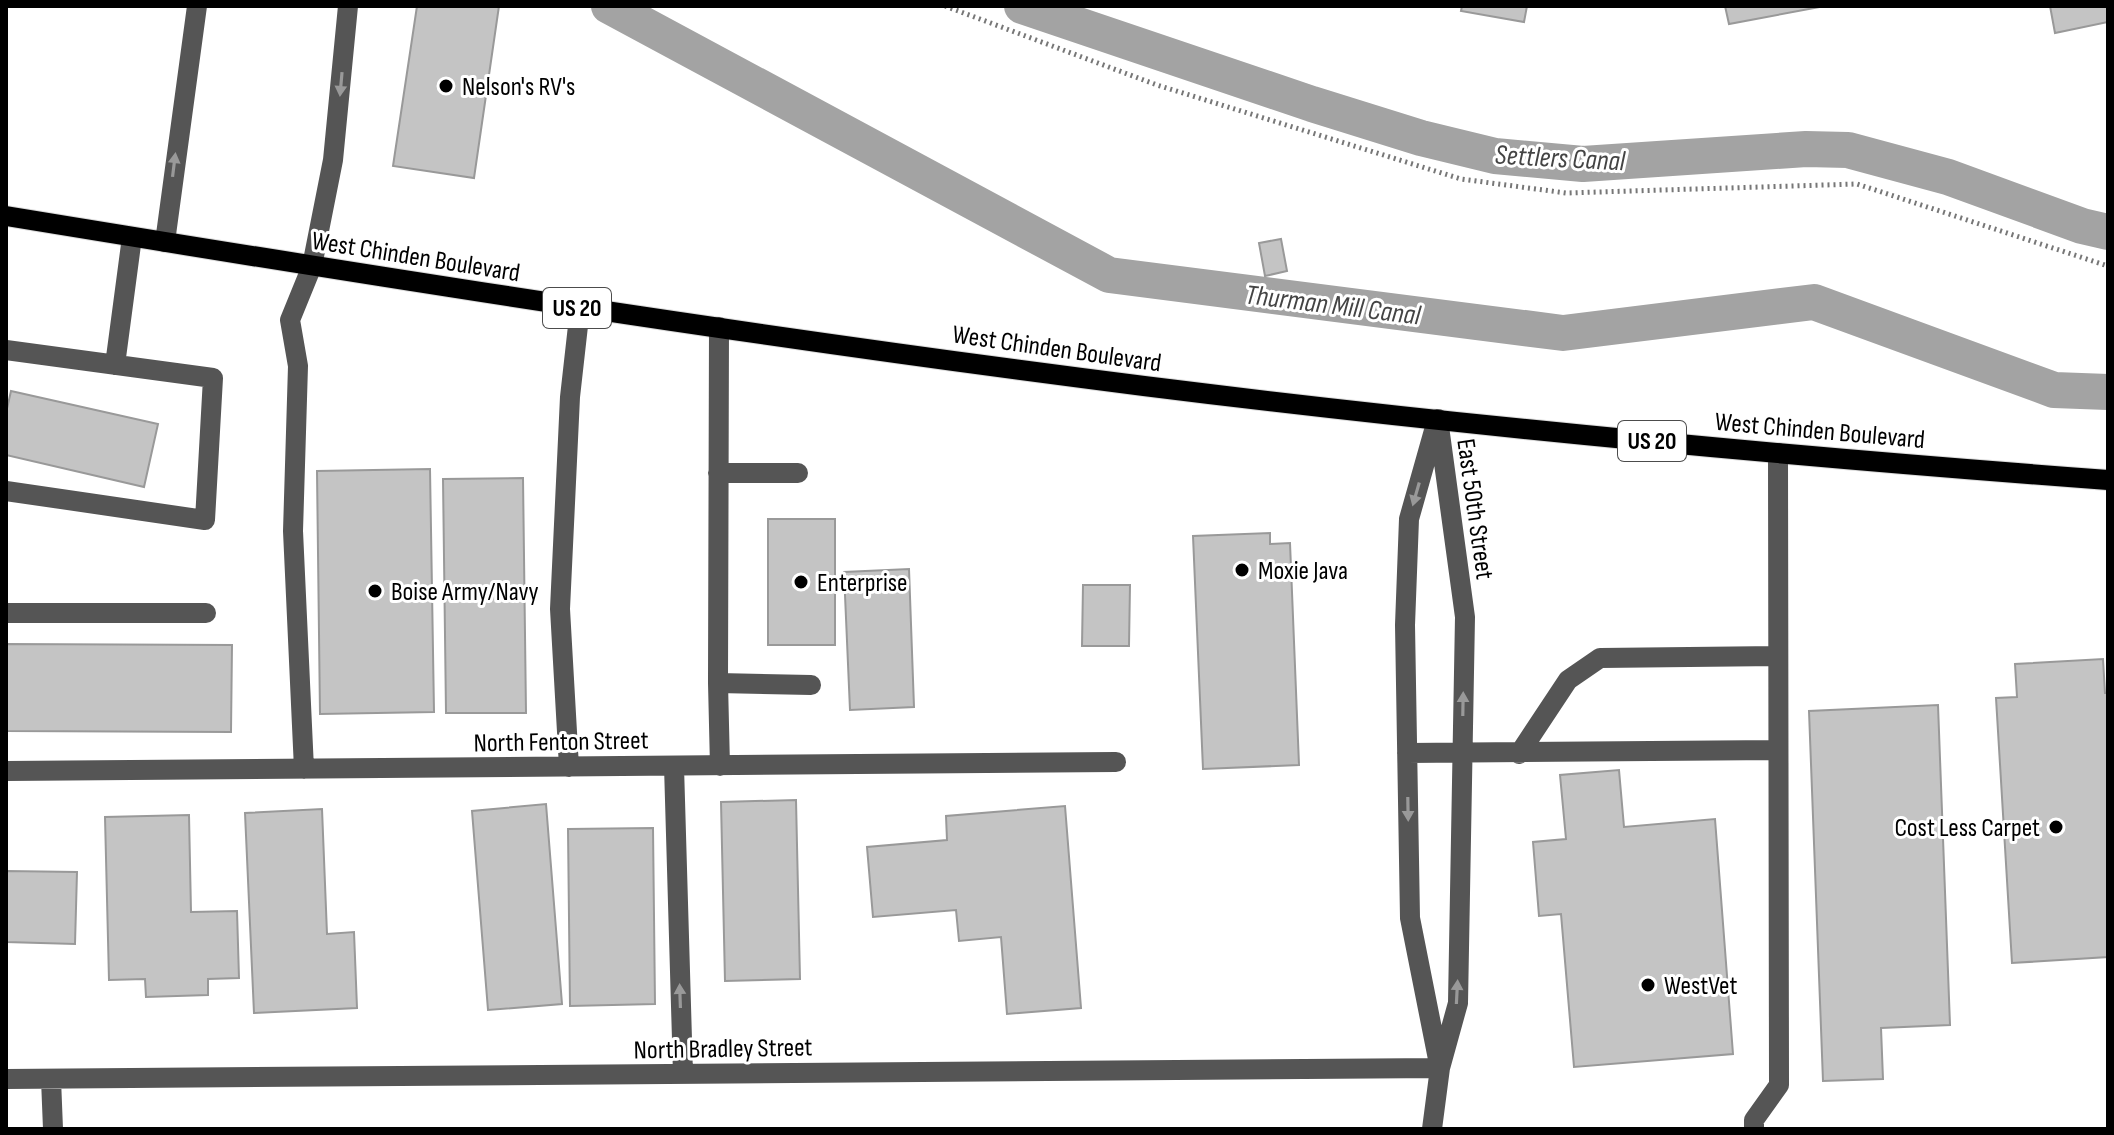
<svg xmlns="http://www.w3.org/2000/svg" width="2114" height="1135" viewBox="0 0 2114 1135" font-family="'Sofia Sans Condensed',sans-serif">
<rect width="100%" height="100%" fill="#fff"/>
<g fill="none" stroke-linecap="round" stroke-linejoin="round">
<path stroke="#a3a3a3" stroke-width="36" d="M 609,6 L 1109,275 L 1563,333 L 1814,302 L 2054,390 L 2108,392
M 1022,6 L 1312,104 L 1421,138 L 1495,156 L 1583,164 L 1806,149 L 1848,150 L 1948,177 L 2082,226 L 2108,232"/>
</g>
<path fill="#c4c4c4" stroke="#999" stroke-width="2" d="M 417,6 L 499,6 L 474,178 L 393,166 Z
M 1462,6 L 1527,6 L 1524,22 L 1461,11 Z
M 1725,6 L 1825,6 L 1729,24 Z
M 2050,6 L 2108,6 L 2108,22 L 2055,33 Z
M 1281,239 L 1287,271 L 1265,276 L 1259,243 Z
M 11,391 L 158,424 L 144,487 L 6,455 L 6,413 Z
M 430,469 L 434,712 L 320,714 L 317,471 Z
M 523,478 L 526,713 L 446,713 L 443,479 Z
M 768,519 L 835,519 L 835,645 L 768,645 Z
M 1270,533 L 1270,544 L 1290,543 L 1299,765 L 1203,769 L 1193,536 Z
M 909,569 L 914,707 L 850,710 L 844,572 Z
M 1083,585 L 1130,585 L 1129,646 L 1082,646 Z
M 6,644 L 232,645 L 231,732 L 6,731 Z
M 2103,659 L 2105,693 L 2108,693 L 2108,957 L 2012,963 L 1996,698 L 2017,697 L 2015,664 Z
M 1938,705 L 1950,1025 L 1881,1028 L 1883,1079 L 1823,1081 L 1809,711 Z
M 1619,770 L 1624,827 L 1715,819 L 1733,1054 L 1574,1067 L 1561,914 L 1539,916 L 1533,842 L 1566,839 L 1560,775 Z
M 796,800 L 800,979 L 725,981 L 721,802 Z
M 546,804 L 562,1004 L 488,1010 L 472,811 Z
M 1065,806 L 1081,1008 L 1007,1014 L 1001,937 L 959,941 L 956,910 L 873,917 L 867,847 L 947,840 L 946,816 Z
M 322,809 L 327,934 L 354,932 L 357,1008 L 254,1013 L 245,813 Z
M 189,815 L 191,912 L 237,911 L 239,978 L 208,979 L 208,995 L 146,997 L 145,979 L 109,980 L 105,817 Z
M 653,828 L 655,1004 L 570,1006 L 568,829 Z
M 6,871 L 77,872 L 75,944 L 6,942 Z"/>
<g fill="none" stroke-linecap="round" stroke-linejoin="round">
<g stroke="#dbdbdb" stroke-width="22">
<path id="major" d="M 6,216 C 384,278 763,338 1144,386 C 1464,426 1786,456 2108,480"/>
</g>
<path stroke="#777" stroke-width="5" stroke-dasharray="2 4" stroke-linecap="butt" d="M 945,6 L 1157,85 L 1461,179 L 1566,193 L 1857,184 L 2108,266"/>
<path stroke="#555" stroke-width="20" d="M 165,242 L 197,6
M 719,327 L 718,683 L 811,685
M 6,350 L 213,378 L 205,520 L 6,491
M 115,365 L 132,237
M 1435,427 L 1409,519 L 1405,625 L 1410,918 L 1439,1064
M 718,473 L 798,473
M 6,613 L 206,613
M 718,683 L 720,766
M 1407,753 L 1778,750
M 1519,754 L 1568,680 L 1600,658 L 1778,656
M 674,766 L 683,1074
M 569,767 L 560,609 L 570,397 L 580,308
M 304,769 L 293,531 L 298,366 L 290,320 L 312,266 L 333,160 L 348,6
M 6,771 L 1116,762
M 6,1079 L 1440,1068
M 51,1079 L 53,1129
M 1432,1129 L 1440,1068 L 1458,1003 L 1465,617 L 1438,419
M 1754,1129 L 1754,1120 L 1779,1085 L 1778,453"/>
<use href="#major" stroke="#000" stroke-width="20"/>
</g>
<defs><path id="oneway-solid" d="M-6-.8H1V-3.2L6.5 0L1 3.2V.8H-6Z" transform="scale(2)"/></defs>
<g fill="#999">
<use href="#oneway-solid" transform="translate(341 84) rotate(95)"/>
<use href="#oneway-solid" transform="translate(174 165) rotate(-83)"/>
<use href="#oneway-solid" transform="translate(1416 494) rotate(106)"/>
<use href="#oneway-solid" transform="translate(1463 704) rotate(-89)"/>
<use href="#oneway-solid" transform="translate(1408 809) rotate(89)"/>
<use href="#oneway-solid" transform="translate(1457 992) rotate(-87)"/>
<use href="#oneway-solid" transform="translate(680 996) rotate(-92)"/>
</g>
<g fill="#000" stroke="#fff" stroke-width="3">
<circle cx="446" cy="86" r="8"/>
<circle cx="1242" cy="570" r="8"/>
<circle cx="801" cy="582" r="8"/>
<circle cx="375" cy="591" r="8"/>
<circle cx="2056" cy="827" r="8"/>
<circle cx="1648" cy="985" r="8"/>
</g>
<g text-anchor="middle" stroke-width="6" stroke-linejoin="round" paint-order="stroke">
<g fill="#fff" stroke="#4c4c4c" stroke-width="2">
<rect x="543" y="288" width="68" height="40" rx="6"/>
<rect x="1618" y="421" width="68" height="40" rx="6"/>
</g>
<g font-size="24" font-weight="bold" fill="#000">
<text x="577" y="316">US 20</text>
<text x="1652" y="449">US 20</text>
</g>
<g font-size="26" fill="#000" stroke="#fff" text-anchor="start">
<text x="462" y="95">Nelson's RV's</text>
<text x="1258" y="579">Moxie Java</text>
<text x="817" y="591">Enterprise</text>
<text x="391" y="600">Boise Army/Navy</text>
<text x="2040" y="836" text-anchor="end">Cost Less Carpet</text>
<text x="1664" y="994">WestVet</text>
</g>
<g font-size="26" fill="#000" stroke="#fff">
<text transform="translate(416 256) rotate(9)" y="9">West Chinden Boulevard</text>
<text transform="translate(1057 348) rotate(8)" y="9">West Chinden Boulevard</text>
<text transform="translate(1820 430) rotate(5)" y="9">West Chinden Boulevard</text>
<text transform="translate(1476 509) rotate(82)" y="9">East 50th Street</text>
<text transform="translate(561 741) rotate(-1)" y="9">North Fenton Street</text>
<text transform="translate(723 1048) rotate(-1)" y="9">North Bradley Street</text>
</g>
<g font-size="28" font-style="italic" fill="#444" stroke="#fff">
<text transform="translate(1560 157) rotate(3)" y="10">Settlers Canal</text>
<text transform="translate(1333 304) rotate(7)" y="10">Thurman Mill Canal</text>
</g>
</g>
<rect width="2114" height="1135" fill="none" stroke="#000000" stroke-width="16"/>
</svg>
